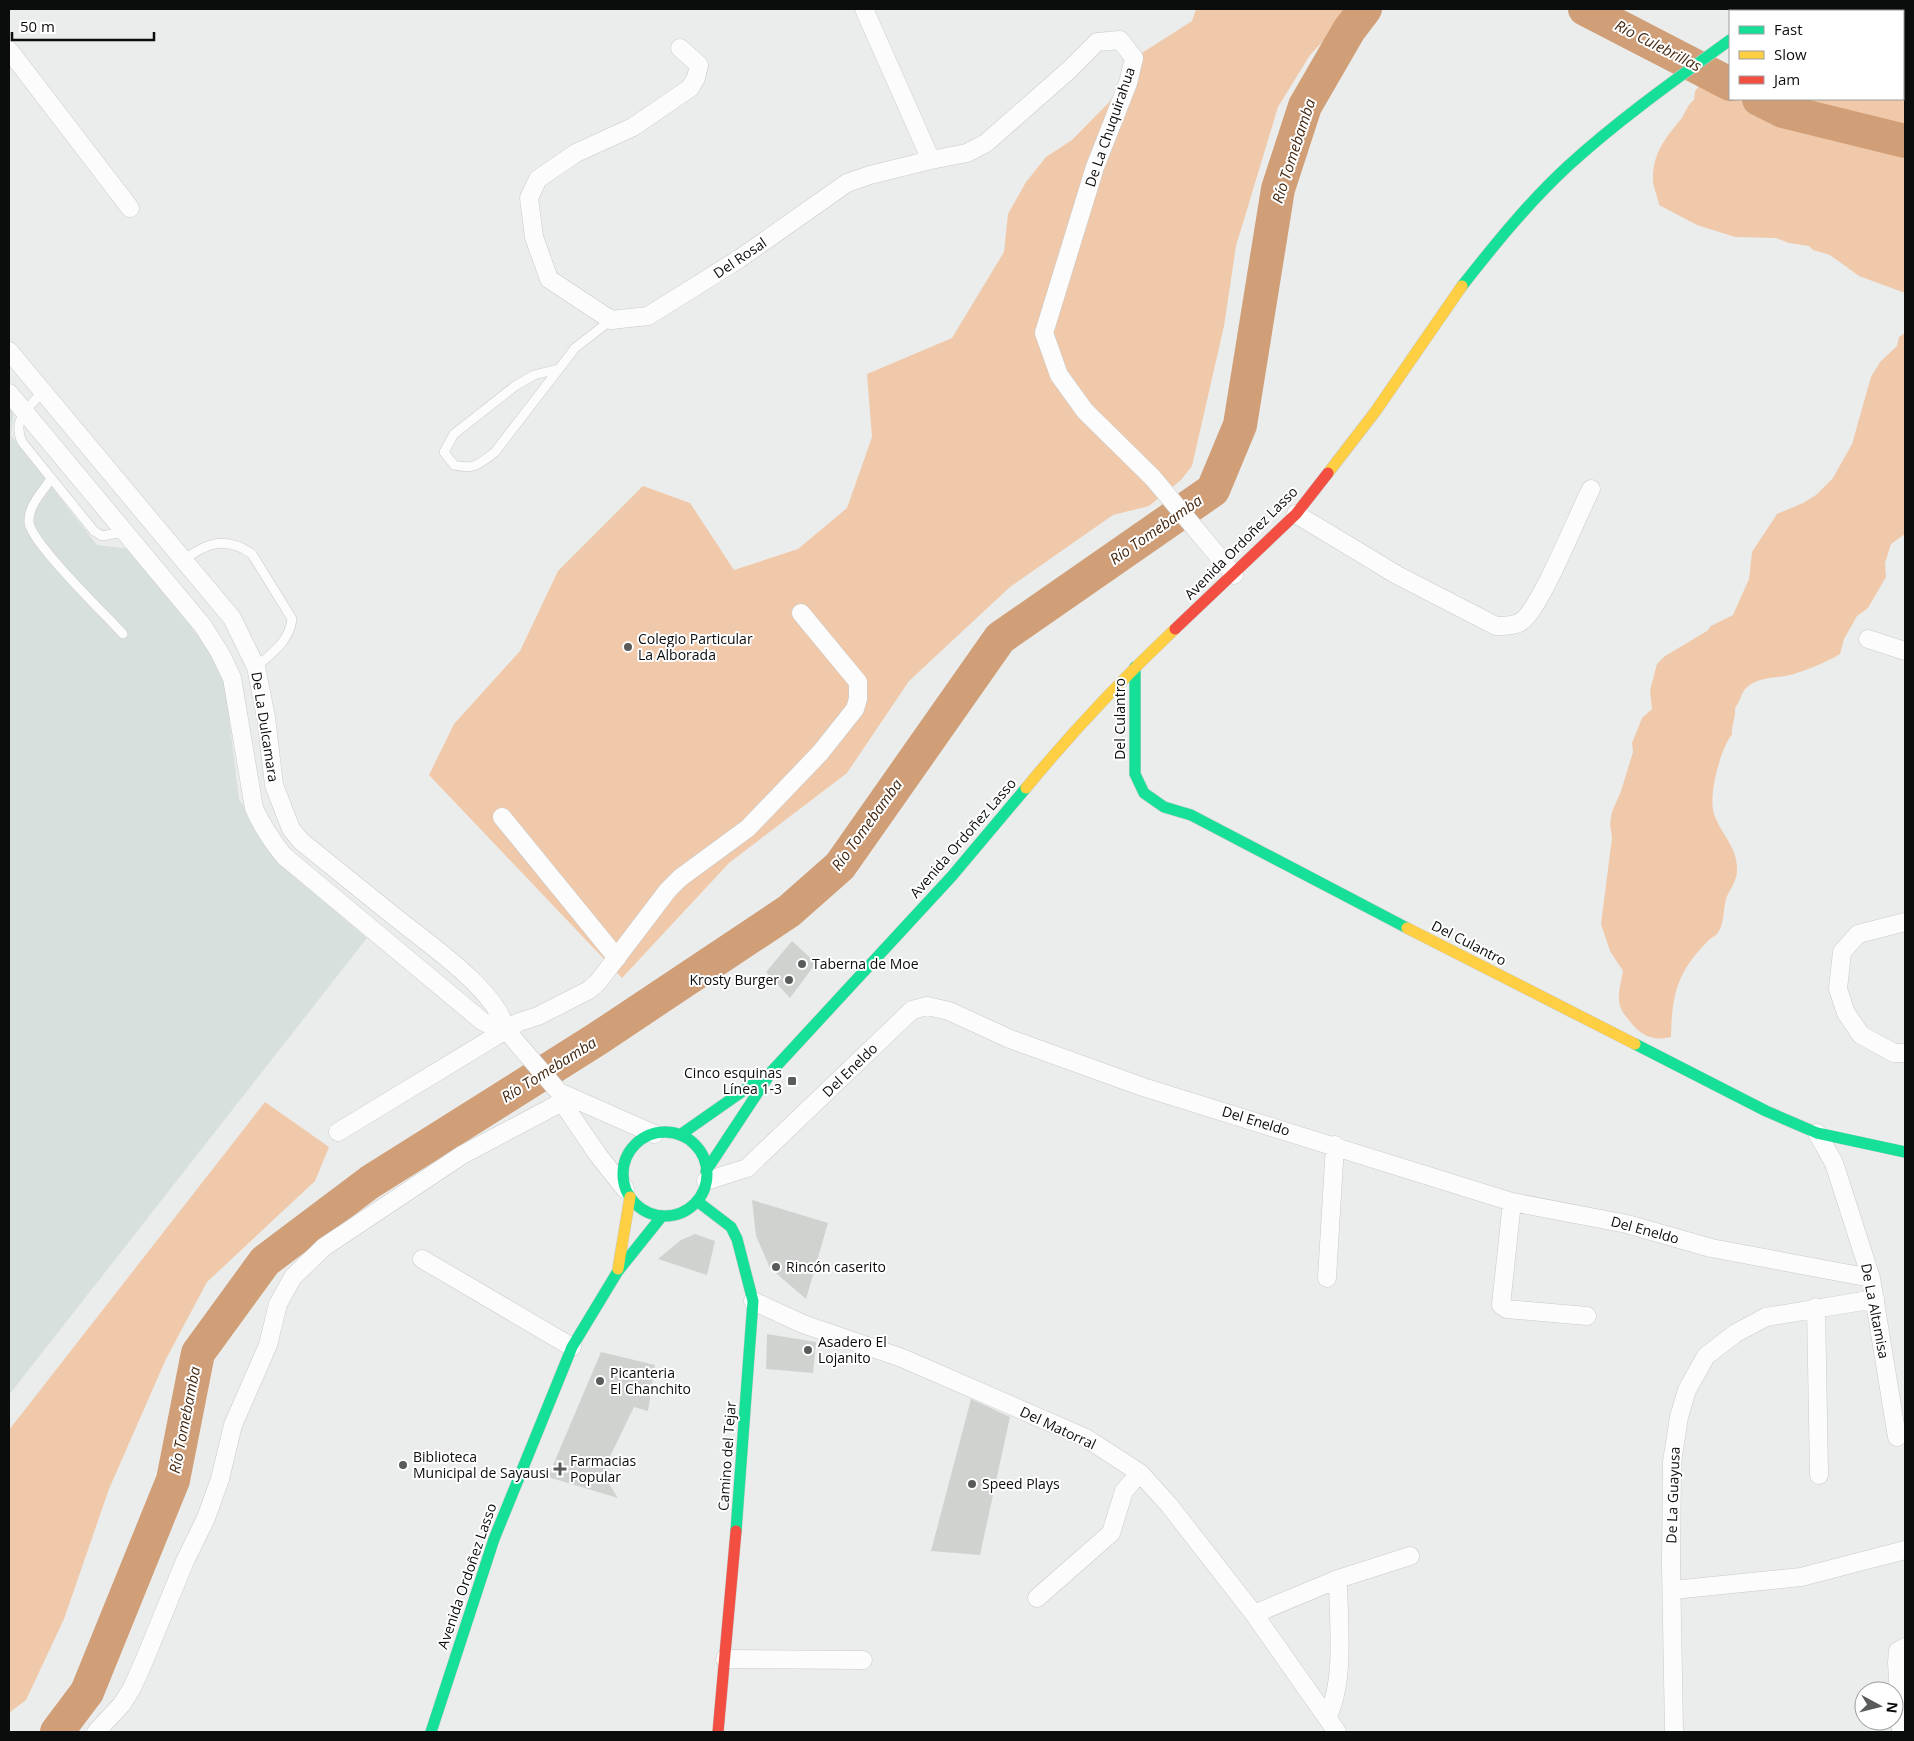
<svg xmlns="http://www.w3.org/2000/svg" width="1914" height="1741" viewBox="0 0 1914 1741" font-family="'Open Sans',sans-serif">
<rect width="100%" height="100%" fill="#ebedec"/>
<path fill="#d8e0dd" d="M 9,391 L 15,398 L 11,435 L 97,545 L 131,549 L 203,642 L 224,676 L 239,799 L 284,868 L 367,938 L 9,1395 Z"/>
<path fill="#f2d7c2" d="M 1872,9 L 1905,9 L 1905,75 L 1903,76 L 1903,11 L 1873,11 Z"/>
<path fill="#f0c9aa" d="M 1196,9 L 1354,9 L 1310,55 L 1278,107 L 1236,246 L 1224,326 L 1192,466 L 1181,480 L 1149,506 L 1113,515 L 1010,587 L 909,681 L 847,773 L 729,863 L 622,978 L 429,775 L 454,724 L 520,651 L 558,571 L 643,486 L 690,503 L 734,570 L 798,549 L 847,508 L 872,437 L 867,374 L 952,338 L 1004,252 L 1008,214 L 1026,182 L 1046,157 L 1072,140 L 1128,83 L 1134,58 L 1192,21 Z
M 1730,77 L 1730,99 L 1903,99 L 1903,80 L 1905,81 L 1905,293 L 1859,276 L 1830,255 L 1813,250 L 1809,246 L 1789,243 L 1776,238 L 1735,237 L 1697,225 L 1659,205 C 1658,198 1654,189 1653,182 C 1652,154 1664,140 1681,119 C 1686,112 1687,105 1694,100 L 1695,91 L 1703,82 L 1710,81 L 1708,84 Z
M 1905,333 L 1905,534 L 1891,544 L 1885,563 L 1886,577 L 1868,608 L 1857,616 L 1844,639 L 1840,654 C 1827,662 1809,669 1794,674 C 1778,679 1760,675 1746,688 C 1741,693 1740,702 1735,708 C 1736,718 1731,725 1732,734 C 1720,750 1708,796 1714,814 C 1721,834 1738,848 1737,870 C 1737,879 1732,887 1728,894 C 1722,906 1726,923 1717,934 C 1714,937 1710,938 1708,941 C 1677,972 1672,994 1671,1037 C 1651,1042 1639,1034 1628,1019 C 1625,1015 1621,1011 1620,1006 C 1617,994 1621,983 1623,971 L 1610,951 L 1601,924 L 1612,838 L 1610,824 L 1612,812 L 1621,791 L 1633,752 L 1632,743 L 1642,718 L 1652,709 L 1650,690 L 1657,664 L 1665,656 L 1707,631 L 1711,626 L 1733,615 L 1749,579 L 1752,552 L 1777,514 L 1803,503 L 1816,495 L 1833,478 L 1852,444 L 1871,377 L 1880,362 L 1897,346 L 1899,337 Z
M 265,1102 L 329,1147 L 315,1181 L 207,1282 L 166,1359 L 109,1489 L 64,1619 L 26,1700 L 9,1713 L 9,1430 Z"/>
<g fill="none" stroke-linecap="round" stroke-linejoin="round">
<path stroke="#d09f78" stroke-width="34" d="M 1585,9 L 1730,84
M 1759,99 L 1783,111 L 1905,141
M 57,1732 L 87,1692 L 173,1480 L 198,1353 L 265,1261 L 370,1182 L 597,1039 L 789,911 L 840,866 L 1000,638 L 1213,490 L 1240,425 L 1278,189 L 1305,106 L 1349,30 L 1365,9"/>
</g>
<path fill="#d0d2d0" d="M 792,941 L 816,963 L 790,998 L 766,972 Z
M 752,1200 L 828,1223 L 806,1299 L 770,1268 L 756,1236 Z
M 695,1234 L 715,1241 L 707,1275 L 658,1259 L 681,1240 Z
M 767,1334 L 816,1342 L 813,1373 L 766,1369 Z
M 601,1352 L 655,1365 L 648,1411 L 634,1407 L 602,1473 L 618,1498 L 548,1477 Z
M 971,1399 L 1010,1417 L 980,1555 L 931,1551 Z"/>
<g fill="none" stroke-linecap="round" stroke-linejoin="round">
<g stroke="#c9caca" stroke-width="10">
<path id="lane" d="M 558,369 L 534,375 L 515,386 L 454,434 L 444,452 L 454,465 C 474,470 480,464 495,452 L 575,348 L 611,320
M 43,392 C 27,408 12,420 22,442 L 94,531 L 102,536 L 123,532
M 51,479 C 43,491 28,506 29,522 C 30,542 106,615 123,634
M 184,560 C 207,542 227,536 252,554 L 292,619 C 289,642 273,652 256,667"/>
</g>
<g stroke="#c9caca" stroke-width="19">
<path id="street" d="M 864,9 L 931,160 L 967,153 L 986,143 L 1069,70 L 1097,42 L 1120,40 L 1134,58 L 1128,83 L 1095,167 L 1044,333 L 1059,375 L 1085,411 L 1153,478 L 1234,575
M 680,48 L 699,65 L 696,78 L 690,88 L 633,127 L 576,153 L 538,179 L 529,198 L 534,237 L 549,279 L 611,320 L 648,316 L 739,259 L 847,183 L 870,175 L 931,160
M 9,50 L 130,208
M 9,351 L 232,618 L 256,667 L 266,717 L 274,785 L 291,829 L 302,842 C 333,867 364,892 395,917 C 427,943 496,989 506,1030 L 559,1092 L 562,1102 L 598,1155 L 625,1189
M 9,393 L 203,626 L 220,653 L 232,678 L 254,808 C 262,827 272,841 284,856 L 482,1021 L 494,1027 L 506,1030
M 1296,514 L 1397,575 L 1496,626 C 1505,626 1515,626 1522,621 C 1541,607 1578,514 1591,489
M 1868,639 L 1905,651
M 502,817 L 617,958
M 1905,922 L 1858,934 L 1842,952 L 1838,989 L 1846,1013 L 1861,1035 L 1894,1053 L 1905,1053
M 559,1092 L 654,1134
M 338,1132 L 519,1022 L 538,1016 L 589,990 L 598,982 L 668,890 L 680,878 L 748,828 L 820,753 L 855,709 L 858,699 L 858,682 L 801,613
M 1817,1133 L 1834,1163 L 1871,1278 L 1897,1437
M 706,1181 L 747,1168 L 912,1010 L 927,1006 L 949,1011 L 1010,1039 L 1143,1087 L 1512,1202 L 1627,1224 L 1711,1248 L 1871,1278
M 1512,1202 L 1501,1305 L 1507,1309 L 1587,1316
M 422,1259 L 572,1347
M 1327,1278 L 1335,1145
M 753,1301 L 803,1324 L 902,1358 L 1086,1438 L 1140,1473 L 1169,1505 L 1254,1614 L 1337,1732
M 1816,1307 L 1819,1475
M 1338,1579 L 1410,1556
M 1673,1590 L 1801,1577 L 1905,1550
M 1037,1598 L 1111,1533 L 1124,1491 L 1140,1473
M 1254,1614 L 1338,1579 C 1338,1621 1346,1680 1327,1718
M 725,1659 L 863,1660
M 96,1732 L 122,1704 L 132,1688 L 144,1661 L 185,1561 L 206,1518 L 220,1479 L 233,1425 L 268,1345 L 278,1304 L 293,1277 L 324,1247 L 462,1155 L 562,1102
M 1674,1732 L 1671,1565 L 1672,1462 L 1679,1417 L 1687,1390 L 1706,1356 L 1736,1333 L 1766,1317 L 1875,1299
M 1901,1732 L 1897,1662 L 1898,1651 L 1905,1647"/>
</g>
<g stroke="#c9caca" stroke-width="12">
<path id="fast" d="M 1810,11 L 1820,9
M 1462,286 C 1495,244 1529,202 1568,166 C 1617,121 1676,79 1730,40
M 1135,667 L 1135,774 L 1144,793 L 1164,807 L 1191,815 L 1407,928
M 1635,1044 L 1766,1111 L 1817,1133 L 1905,1152
M623 1174a42 42 0 1 1 84 0a42 42 0 1 1-84 0Z
M 680,1135 L 760,1079
M 706,1171 L 772,1071 L 952,876 L 1026,788
M 697,1201 L 731,1227 L 737,1239 L 753,1301 L 736,1531
M 431,1732 L 494,1539 L 572,1347 L 618,1271 L 662,1216"/>
</g>
<g stroke="#c9caca" stroke-width="12">
<path id="slow" d="M 1328,473 L 1375,412 L 1462,286
M 1026,788 C 1072,732 1122,679 1175,629
M 1407,928 L 1635,1044
M 618,1269 L 630,1197"/>
</g>
<g stroke="#c9caca" stroke-width="12">
<path id="jam" d="M 1175,629 L 1296,514 L 1328,473
M 718,1732 L 736,1531"/>
</g>
<use href="#lane" stroke="#fcfcfc" stroke-width="9"/>
<use href="#street" stroke="#fcfcfc" stroke-width="18"/>
<use href="#fast" stroke="#16e098" stroke-width="11"/>
<use href="#slow" stroke="#ffcf43" stroke-width="11"/>
<use href="#jam" stroke="#f24e42" stroke-width="11"/>
</g>
<g fill="#595b5a" stroke="#fff" stroke-width="2">
<circle cx="628" cy="647" r="5"/>
<circle cx="802" cy="964" r="5"/>
<circle cx="789" cy="980" r="5"/>
<rect x="787" y="1076" width="10" height="10" rx="2.5"/>
<circle cx="776" cy="1267" r="5"/>
<circle cx="808" cy="1350" r="5"/>
<circle cx="600" cy="1381" r="5"/>
<circle cx="403" cy="1465" r="5"/>
<path d="M557.5 1461.5h5v5h5v5h-5v5h-5v-5h-5v-5h5z"/>
<circle cx="972" cy="1484" r="5"/>
</g>
<g text-anchor="middle" stroke-width="4" stroke-linejoin="round" paint-order="stroke">
<g font-size="14" fill="#0b0c0c" stroke="#fff">
<text transform="translate(1110 127) rotate(-71)" y="5">De La Chuquirahua</text>
<text transform="translate(740 258) rotate(-34)" y="5">Del Rosal</text>
<text transform="translate(1241 543) rotate(-45)" y="5">Avenida Ordoñez Lasso</text>
<text transform="translate(1120 719) rotate(-90)" y="5">Del Culantro</text>
<text transform="translate(265 727) rotate(81)" y="5">De La Dulcamara</text>
<text transform="translate(963 838) rotate(-49)" y="5">Avenida Ordoñez Lasso</text>
<text transform="translate(1469 943) rotate(27)" y="5">Del Culantro</text>
<text transform="translate(850 1070) rotate(-44)" y="5">Del Eneldo</text>
<text transform="translate(1256 1121) rotate(17)" y="5">Del Eneldo</text>
<text transform="translate(1645 1230) rotate(15)" y="5">Del Eneldo</text>
<text transform="translate(1875 1311) rotate(79)" y="5">De La Altamisa</text>
<text transform="translate(1058 1428) rotate(25)" y="5">Del Matorral</text>
<text transform="translate(727 1456) rotate(-86)" y="5">Camino del Tejar</text>
<text transform="translate(1673 1495) rotate(-88)" y="5">De La Guayusa</text>
<text transform="translate(467 1576) rotate(-71)" y="5">Avenida Ordoñez Lasso</text>
</g>
<g font-size="14" fill="#0b0c0c" stroke="#fff" text-anchor="start">
<text x="638" y="644">Colegio Particular<tspan x="638" dy="16">La Alborada</tspan></text>
<text x="812" y="969">Taberna de Moe</text>
<text x="779" y="985" text-anchor="end">Krosty Burger</text>
<text x="782" y="1078" text-anchor="end">Cinco esquinas<tspan x="782" dy="16">Línea 1-3</tspan></text>
<text x="786" y="1272">Rincón caserito</text>
<text x="818" y="1347">Asadero El<tspan x="818" dy="16">Lojanito</tspan></text>
<text x="610" y="1378">Picanteria<tspan x="610" dy="16">El Chanchito</tspan></text>
<text x="413" y="1462">Biblioteca<tspan x="413" dy="16">Municipal de Sayausi</tspan></text>
<text x="570" y="1466">Farmacias<tspan x="570" dy="16">Popular</tspan></text>
<text x="982" y="1489">Speed Plays</text>
</g>
<g font-size="15" font-style="italic" fill="#45270f" stroke="#fff">
<text transform="translate(1658 46) rotate(27)" y="5">Río Culebrillas</text>
<text transform="translate(1294 151) rotate(-72)" y="5">Río Tomebamba</text>
<text transform="translate(1156 530) rotate(-35)" y="5">Río Tomebamba</text>
<text transform="translate(867 825) rotate(-54)" y="5">Río Tomebamba</text>
<text transform="translate(549 1070) rotate(-32)" y="5">Río Tomebamba</text>
<text transform="translate(185 1420) rotate(-79)" y="5">Río Tomebamba</text>
</g>
</g>
<rect width="1914" height="1741" fill="none" stroke="#0b0c0c" stroke-width="20"/>
<rect x="1729" y="10" width="175" height="90" fill="#ffffff" stroke="#9d9e9e"/>
<rect x="1739" y="26" width="25" height="8" fill="#16e098" stroke="#9d9e9e"/>
<text x="1774" y="35" font-size="15" fill="#0b0c0c">Fast</text>
<rect x="1739" y="51" width="25" height="8" fill="#ffcf43" stroke="#9d9e9e"/>
<text x="1774" y="60" font-size="15" fill="#0b0c0c">Slow</text>
<rect x="1739" y="76" width="25" height="8" fill="#f24e42" stroke="#9d9e9e"/>
<text x="1774" y="85" font-size="15" fill="#0b0c0c">Jam</text>
<g transform="translate(1879 1706) rotate(97)"><circle r="24" fill="#ffffff" stroke="#9d9e9e"/>
<path d="M0-4L9 19L0 12L-9 19Z" fill="#595b5a"/>
<text y="-8" font-size="14" font-weight="bold" text-anchor="middle" fill="#0b0c0c">N</text>
</g>
<path d="M12 32v8h142v-8" fill="none" stroke="#0b0c0c" stroke-width="2.5"/>
<text x="20" y="32" font-size="15" fill="#0b0c0c" stroke="#ffffff" stroke-width="4" paint-order="stroke">50 m</text>
</svg>
